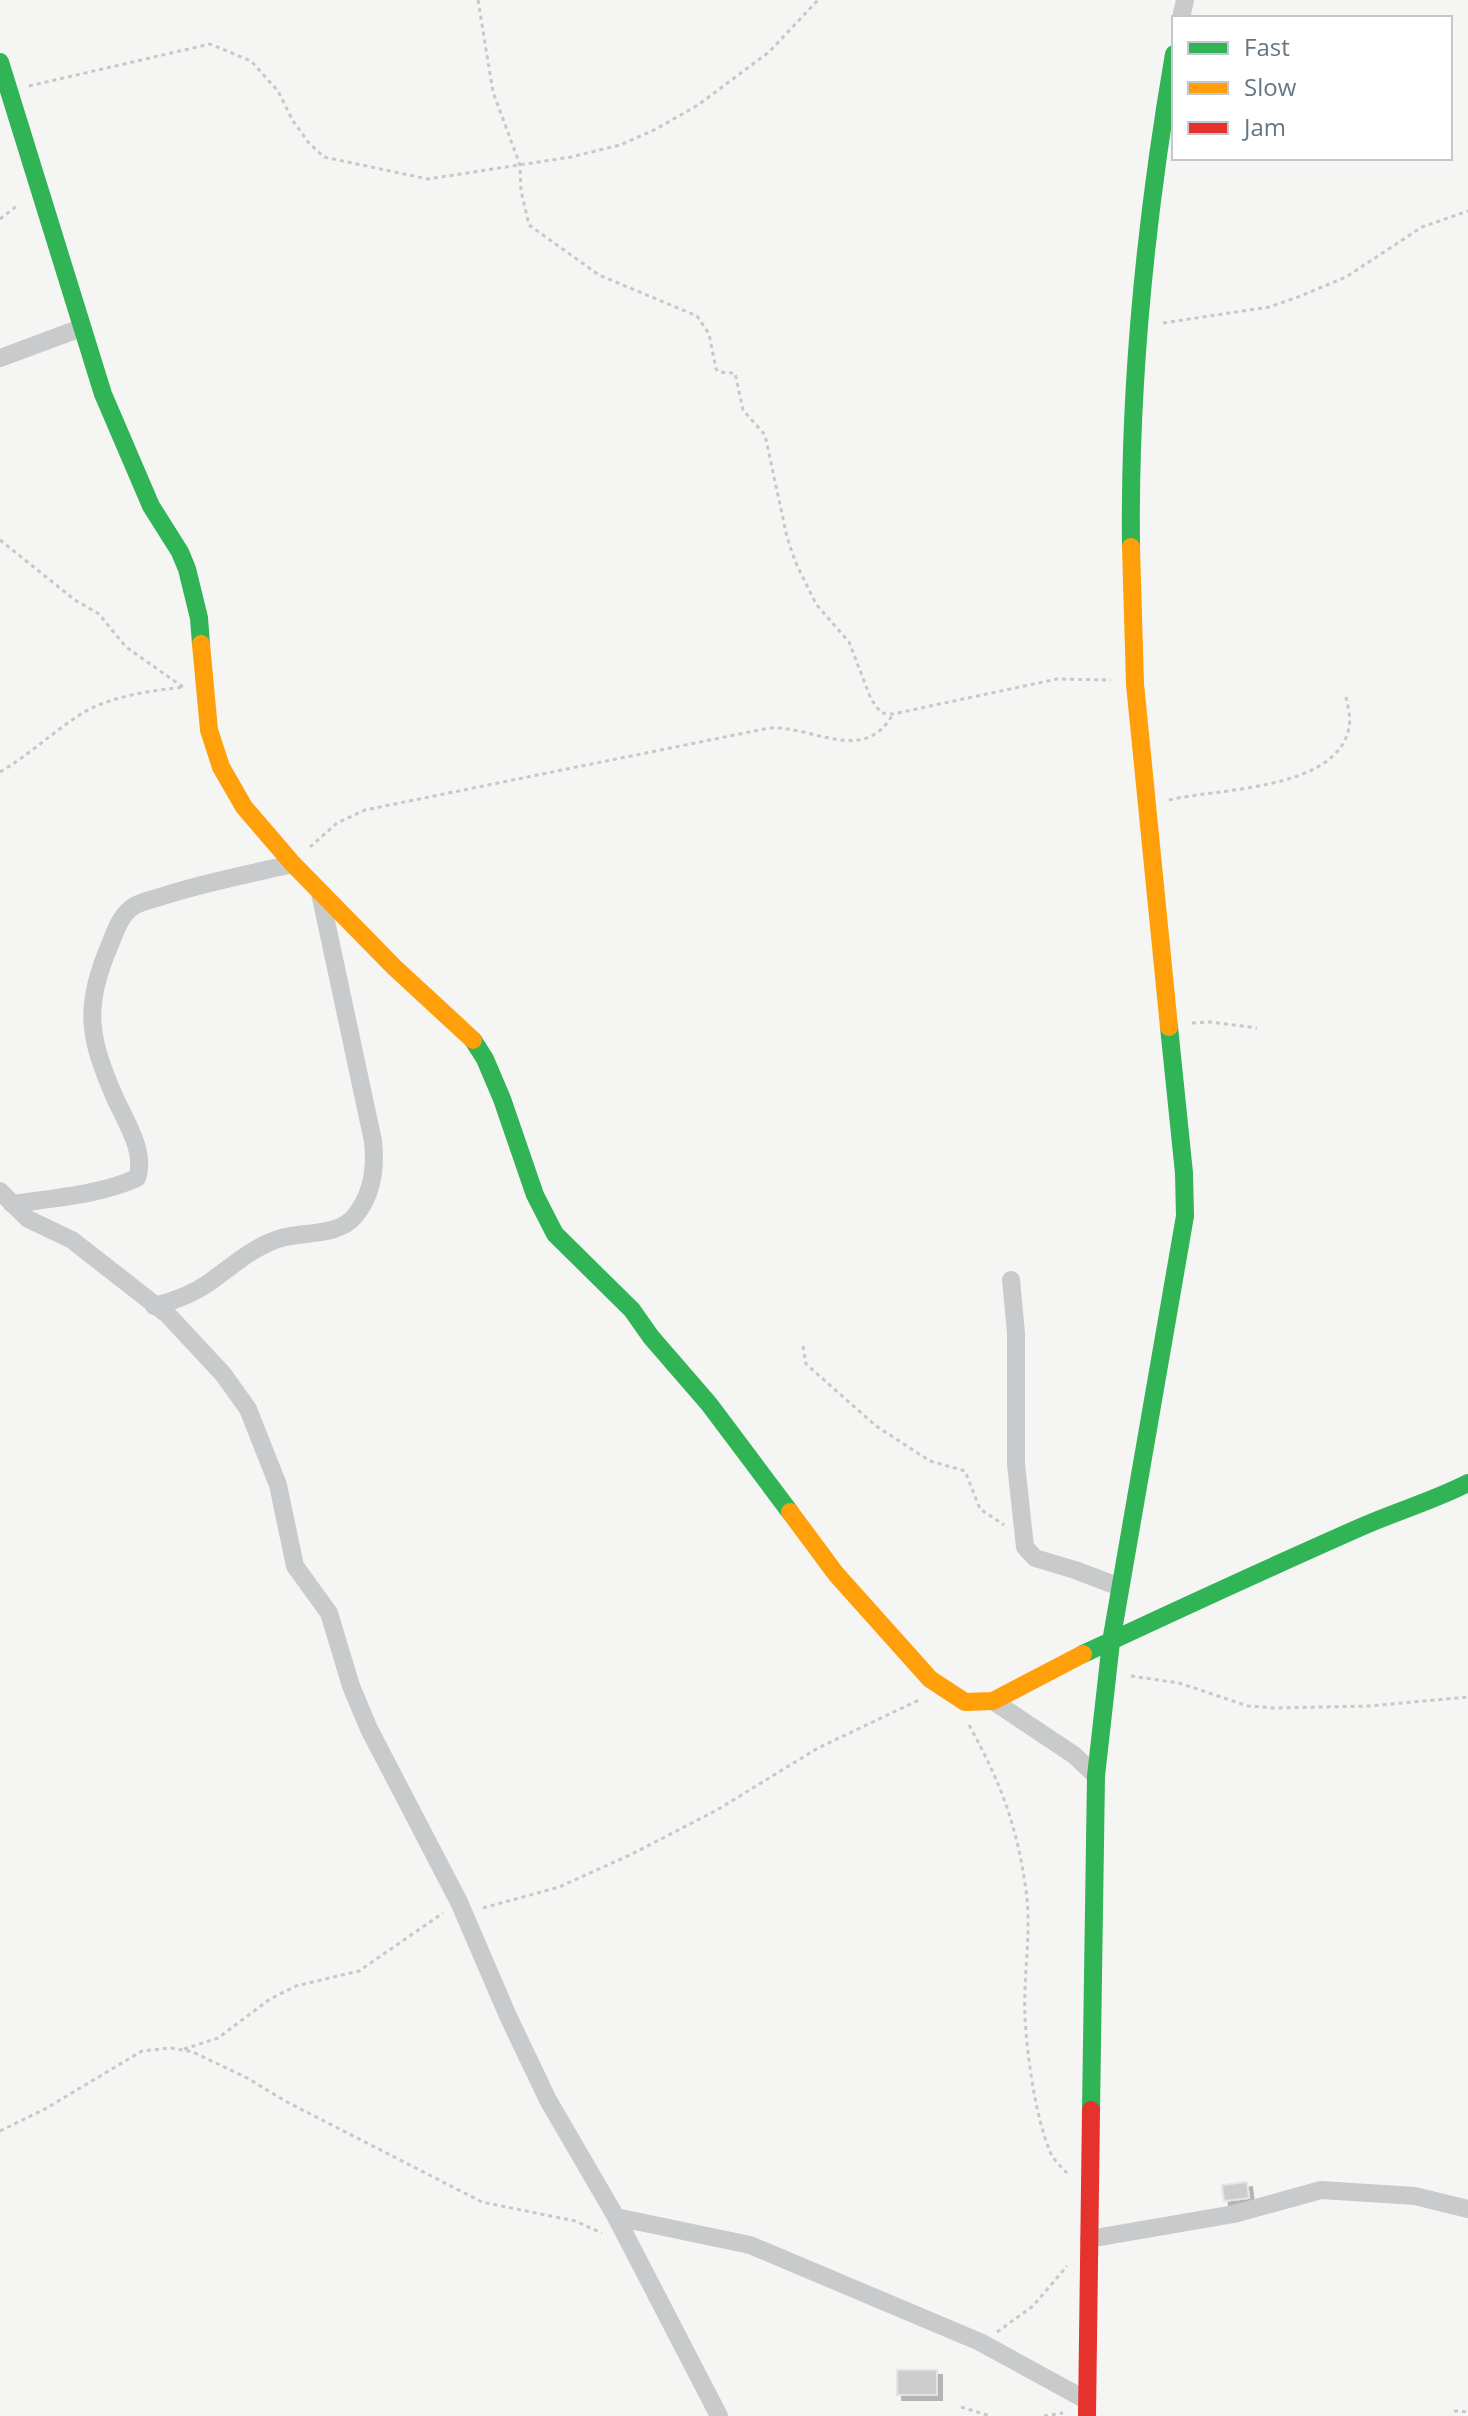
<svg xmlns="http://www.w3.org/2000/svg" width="1468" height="2416" viewBox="0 0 1468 2416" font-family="'Open Sans',sans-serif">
<defs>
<filter id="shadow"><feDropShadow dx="5" dy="5" stdDeviation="0" flood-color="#0004"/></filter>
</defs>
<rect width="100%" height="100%" fill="#f5f5f3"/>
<path fill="#cccdcd" stroke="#e4e4e3" stroke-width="2" filter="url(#shadow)" d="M 1247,2182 L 1249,2198 L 1224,2201 L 1222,2185 Z
M 897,2370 L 937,2370 L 937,2395 L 897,2395 Z"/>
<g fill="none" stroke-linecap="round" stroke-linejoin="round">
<path stroke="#c7c8c8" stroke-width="3" stroke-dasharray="4 4" stroke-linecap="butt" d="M 478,0 L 493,92 L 520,165 L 521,191 L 529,225 L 599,275 L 697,316 L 709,334 L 716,369 L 719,372 L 735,373 L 743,410 L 765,435 L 787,537 L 795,561 L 816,604 L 849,642 L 871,699 L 881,713 L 893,714 L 1057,679 L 1111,680
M 29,86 L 210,44 L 251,61 L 278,91 L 293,121 L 309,143 L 324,157 L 428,179 L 571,157 L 620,145 L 656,129 L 698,105 L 769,52 L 818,0
M 0,219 L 18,205
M 1163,323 L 1269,307 L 1298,297 L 1346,277 L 1422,227 L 1468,211
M 0,540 L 75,600 L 99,614 L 126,647 L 183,687
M 0,772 C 29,755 53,732 81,714 C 110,696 150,691 183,687
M 1169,800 C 1218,788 1336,791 1349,728 C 1351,718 1348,707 1346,697
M 310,847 L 337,823 L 365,810 L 769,728 C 812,725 864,766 893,714
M 1192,1023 L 1210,1022 L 1257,1028
M 803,1346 L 806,1364 L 876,1426 L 930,1461 L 965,1471 L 980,1509 L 1004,1525
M 1131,1676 L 1179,1683 L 1248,1706 L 1275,1708 L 1369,1706 L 1468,1697
M 969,1725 C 1000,1781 1017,1825 1026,1890 C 1032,1932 1023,1975 1025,2017 C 1027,2055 1035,2114 1049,2149 C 1052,2158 1060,2166 1067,2173
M 483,1908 L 559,1887 L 632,1854 L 717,1810 L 818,1748 L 919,1700
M 184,2049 L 218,2038 L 270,1999 L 296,1986 L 359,1971 L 443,1913
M 0,2131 L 45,2109 L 142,2051 L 171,2048 L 193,2052 L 247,2078 L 287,2102 L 482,2202 L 575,2221 L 602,2233
M 997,2332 L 1033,2306 L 1067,2266
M 961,2407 L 990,2416
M 1454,2411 L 1468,2412
M 1044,2416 L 1063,2413"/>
<path stroke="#c9cacb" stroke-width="18" d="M 1181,18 L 1185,0
M 0,358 L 81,328
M 0,1191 L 28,1219 L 72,1240 L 168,1315 L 223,1374 L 248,1409 L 278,1485 L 295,1566 L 329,1613 L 351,1686 L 369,1729 L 459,1902 L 508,2016 L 548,2100 L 616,2217 L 719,2416
M 12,1204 C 53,1198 99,1195 137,1178 C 146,1152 126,1122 115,1098 C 89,1038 83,1008 109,947 C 115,932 120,915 134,906 C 143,901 154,899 163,896 C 206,882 249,874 293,864
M 1011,1280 L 1016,1333 L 1016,1464 L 1025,1547 L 1035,1558 L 1075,1570 L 1120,1587
M 154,1306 C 174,1301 193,1294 210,1282 C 232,1266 252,1248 278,1239 C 301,1231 337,1237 354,1217 C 372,1196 376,1168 373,1141 L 320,893
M 993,1701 L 1074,1755 L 1096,1776
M 616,2217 L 750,2245 L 980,2342 L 1086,2400
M 1089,2239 L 1234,2214 L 1321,2190 L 1415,2196 L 1468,2209"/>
<path stroke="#30b455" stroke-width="18" d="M 0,62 L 103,394 L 151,506 L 180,552 L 187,569 L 199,618 L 201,644
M 1131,547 C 1129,382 1146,216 1174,54
M 473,1040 L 485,1059 L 502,1099 L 535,1195 L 555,1234 L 632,1310 L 651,1337 L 709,1404 L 790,1512
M 1083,1654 C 1175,1611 1268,1568 1361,1527 C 1397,1511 1433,1501 1468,1483
M 1091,2110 L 1096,1776 L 1111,1642 L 1185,1216 L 1184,1173 L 1169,1027"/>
<path stroke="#ff9f0a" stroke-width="18" d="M 1131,547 L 1135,684 L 1169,1027
M 201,644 L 209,730 L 221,767 L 244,807 L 293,864 L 394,967 L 473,1040
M 790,1512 L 836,1574 L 930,1679 L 965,1702 L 993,1701 L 1083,1654"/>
<path stroke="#e5322d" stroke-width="18" d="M 1087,2416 L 1091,2110"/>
</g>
<rect x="1172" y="16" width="280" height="144" fill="#ffffff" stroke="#c2c8cd" stroke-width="2"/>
<rect x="1188" y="42" width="40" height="12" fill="#30b455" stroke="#c2c8cd" stroke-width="2"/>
<text x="1244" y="56" font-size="24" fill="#667582">Fast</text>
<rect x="1188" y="82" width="40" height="12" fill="#ff9f0a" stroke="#c2c8cd" stroke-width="2"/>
<text x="1244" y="96" font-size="24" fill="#667582">Slow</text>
<rect x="1188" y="122" width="40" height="12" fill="#e5322d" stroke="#c2c8cd" stroke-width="2"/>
<text x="1244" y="136" font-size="24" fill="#667582">Jam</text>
</svg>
